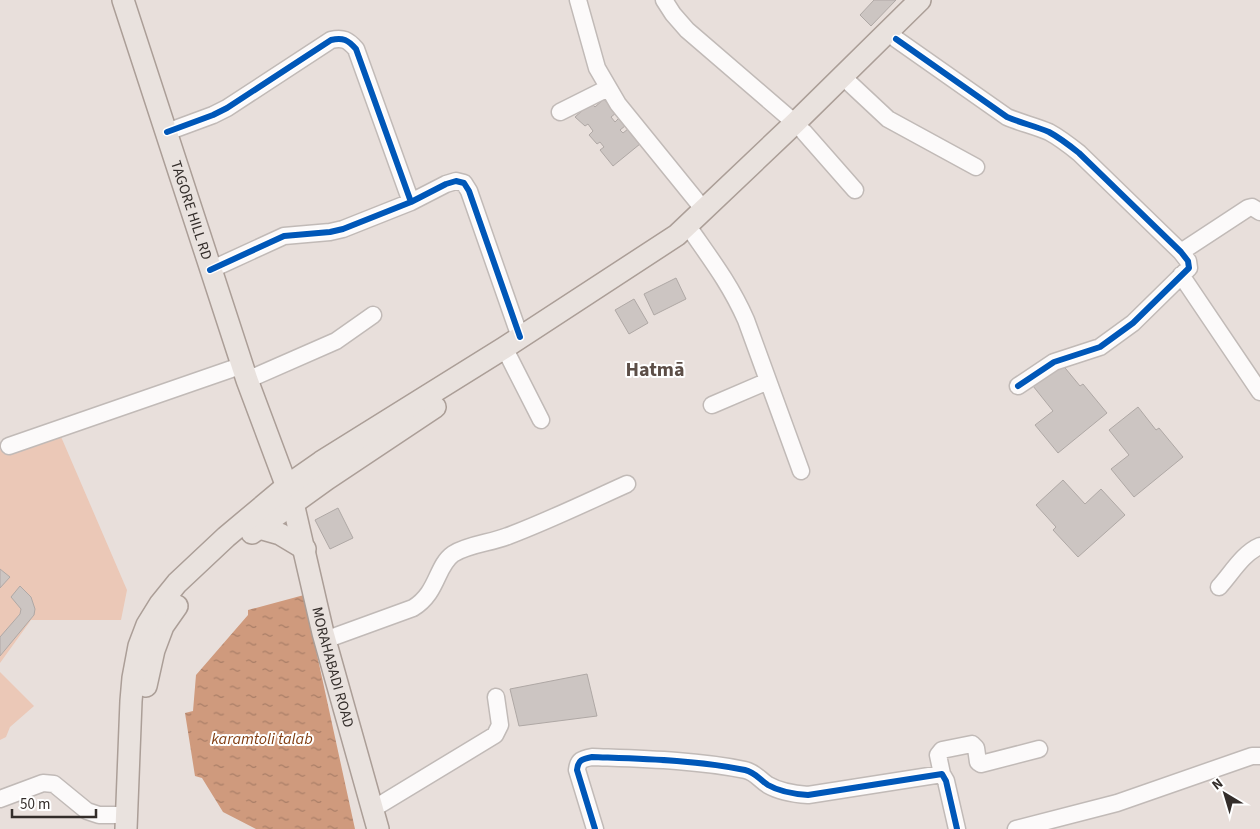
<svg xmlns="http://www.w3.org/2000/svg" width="1260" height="829" viewBox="0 0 1260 829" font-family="'Source Sans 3',sans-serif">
<defs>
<pattern id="water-ripples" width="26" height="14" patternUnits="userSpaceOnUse" patternTransform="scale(1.25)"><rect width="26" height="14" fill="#cf9a7d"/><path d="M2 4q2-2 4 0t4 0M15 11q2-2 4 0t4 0" fill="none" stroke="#a97e67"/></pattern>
</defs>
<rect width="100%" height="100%" fill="#e8dfdb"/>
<path fill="#ebc8b7" d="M 59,432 L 127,590 L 121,620 L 31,620 L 0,663 L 0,450 L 25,445 Z
M 0,672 L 34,706 L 10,727 L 6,737 L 0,740 Z"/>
<path fill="url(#water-ripples)" d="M 304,595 L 355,829 L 256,829 L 223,812 L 202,778 L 195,776 L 185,713 L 193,711 L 196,675 L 248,615 L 248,610 Z"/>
<path fill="#ccc5c2" stroke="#afa8a5" d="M 874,0 L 896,0 L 871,26 L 860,15 Z
M 604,99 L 616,113 L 611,117 L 615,122 L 619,118 L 625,126 L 620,130 L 623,133 L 628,129 L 640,144 L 613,166 L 600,150 L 604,147 L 600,142 L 597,144 L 589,135 L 593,131 L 588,124 L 585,126 L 575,117 L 591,103 L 595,107 Z
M 676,278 L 686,299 L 654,315 L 644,294 Z
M 634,299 L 648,323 L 629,334 L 615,310 Z
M 1061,363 L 1080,386 L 1083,384 L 1107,413 L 1058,453 L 1035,425 L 1053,411 L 1033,386 Z
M 1138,407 L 1156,430 L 1159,428 L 1183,457 L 1134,497 L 1111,469 L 1129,455 L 1109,430 Z
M 1063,480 L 1085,504 L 1101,489 L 1125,515 L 1078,557 L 1053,530 L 1056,527 L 1036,505 Z
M 338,508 L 353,538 L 330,549 L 315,520 Z
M 0,569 L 10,577 L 0,588 Z
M 20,586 L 31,597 L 35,609 L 34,615 L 0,656 L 0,637 L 20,614 L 21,609 L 11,597 Z
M 587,674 L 597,716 L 519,726 L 510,689 Z"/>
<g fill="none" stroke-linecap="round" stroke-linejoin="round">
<g stroke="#c1bab7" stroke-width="19">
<path id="minor" d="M 578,0 L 597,68 L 618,104 L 704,210
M 664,0 L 673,14 L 687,30 L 795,123
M 896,39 L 1007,117 C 1021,123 1035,126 1049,132 C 1060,138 1069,145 1079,153 L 1181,252 L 1188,261 L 1189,268 L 1133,323 L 1100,347 L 1054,362 L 1018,386
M 842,76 L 888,119 L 976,167
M 560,112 L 608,88
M 167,132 L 213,115 L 227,108 L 331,40 C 343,37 348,40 356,49 L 411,202
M 804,132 L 855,190
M 692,232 C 713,262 731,286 746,320 L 801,471
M 1181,252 L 1248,208 L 1252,207 L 1260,212
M 210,270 L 284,236 L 330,232 L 343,229 L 411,202 L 446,184 L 456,181 L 464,183 L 469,191 L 520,337
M 1181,275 L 1260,392
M 509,357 L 541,420
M 247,380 L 336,341 L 373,315
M 712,405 L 768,381
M 9,446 L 243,365
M 1219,587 C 1231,574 1243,553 1260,546
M 325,640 L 413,608 C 438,593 436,566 453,554 C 469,544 491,543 508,536 C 548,521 587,502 627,484
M 942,774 L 938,755 L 942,750 L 972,744 L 976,748 L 978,762 L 981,764 L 1039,749
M 0,799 L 43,783 L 54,784 L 87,811 L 99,815 L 126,815
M 373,809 L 495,735 L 500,725 L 496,697
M 595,829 L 577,770 C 578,760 582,759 592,757 C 643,759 695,760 745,770 C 755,772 760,780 768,785 C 780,792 794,794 808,795 L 942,774 L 946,781 L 957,829
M 1016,829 L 1117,803 L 1252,756 L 1260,756"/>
</g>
<g stroke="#ab9e97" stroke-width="24">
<g id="major">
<path id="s1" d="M 123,0 L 247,380 L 293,503 L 323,633 L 378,829"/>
<path d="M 259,528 L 280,534 L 305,549"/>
<path d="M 252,533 L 327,479 L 435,407"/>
<path d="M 146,686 L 154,650 L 163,626 L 177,606"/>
<path d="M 126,829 L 131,701 L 133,678 L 139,646 L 147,625 L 160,604 L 177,583 L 226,537 L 288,485 L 321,462 L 504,348 L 677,235 L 795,123 L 920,0"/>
</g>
</g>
<use href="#minor" stroke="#fcfafa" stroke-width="16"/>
<use href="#major" stroke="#e9e2de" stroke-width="21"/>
<g stroke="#fff" stroke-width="9">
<path id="cycleway" d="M 896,39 L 1007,117 C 1021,123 1035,126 1049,132 C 1060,138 1069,145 1079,153 L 1181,252 L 1188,261 L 1189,268 L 1133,323 L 1100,347 L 1054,362 L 1018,386
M 167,132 L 213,115 L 227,108 L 331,40 C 343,37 348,40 356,49 L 411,202
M 210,270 L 284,236 L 330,232 L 343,229 L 411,202 L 446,184 L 456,181 L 464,183 L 469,191 L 520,337
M 595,829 L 577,770 C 578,760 582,759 592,757 C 643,759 695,760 745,770 C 755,772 760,780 768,785 C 780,792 794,794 808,795 L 942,774 L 946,781 L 957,829"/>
</g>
<use href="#cycleway" stroke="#0057b8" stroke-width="6"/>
</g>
<g text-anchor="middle" stroke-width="4" stroke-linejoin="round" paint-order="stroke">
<g font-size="15" fill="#332d2a" stroke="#fff">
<text dy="5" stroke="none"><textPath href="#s1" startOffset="221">TAGORE HILL RD</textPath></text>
<text dy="5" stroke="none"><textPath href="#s1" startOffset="700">MORAHABADI ROAD</textPath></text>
</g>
<g font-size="16" font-style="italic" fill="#833f13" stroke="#fff">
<text x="262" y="744">karamtoli talab</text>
</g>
<g font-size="20" font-weight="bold" fill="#5c4e47" stroke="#fff">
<text x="655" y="376">Hatmā</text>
</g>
</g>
<g transform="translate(1225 794) rotate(322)" stroke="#ffffff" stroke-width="4" paint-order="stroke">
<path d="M0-4L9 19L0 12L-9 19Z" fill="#332d2a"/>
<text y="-8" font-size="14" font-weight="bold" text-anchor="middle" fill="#332d2a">N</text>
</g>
<path d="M12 809v8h84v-8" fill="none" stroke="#332d2a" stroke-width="2.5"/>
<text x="20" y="809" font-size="15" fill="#332d2a" stroke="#ffffff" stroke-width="4" paint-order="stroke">50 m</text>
</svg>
